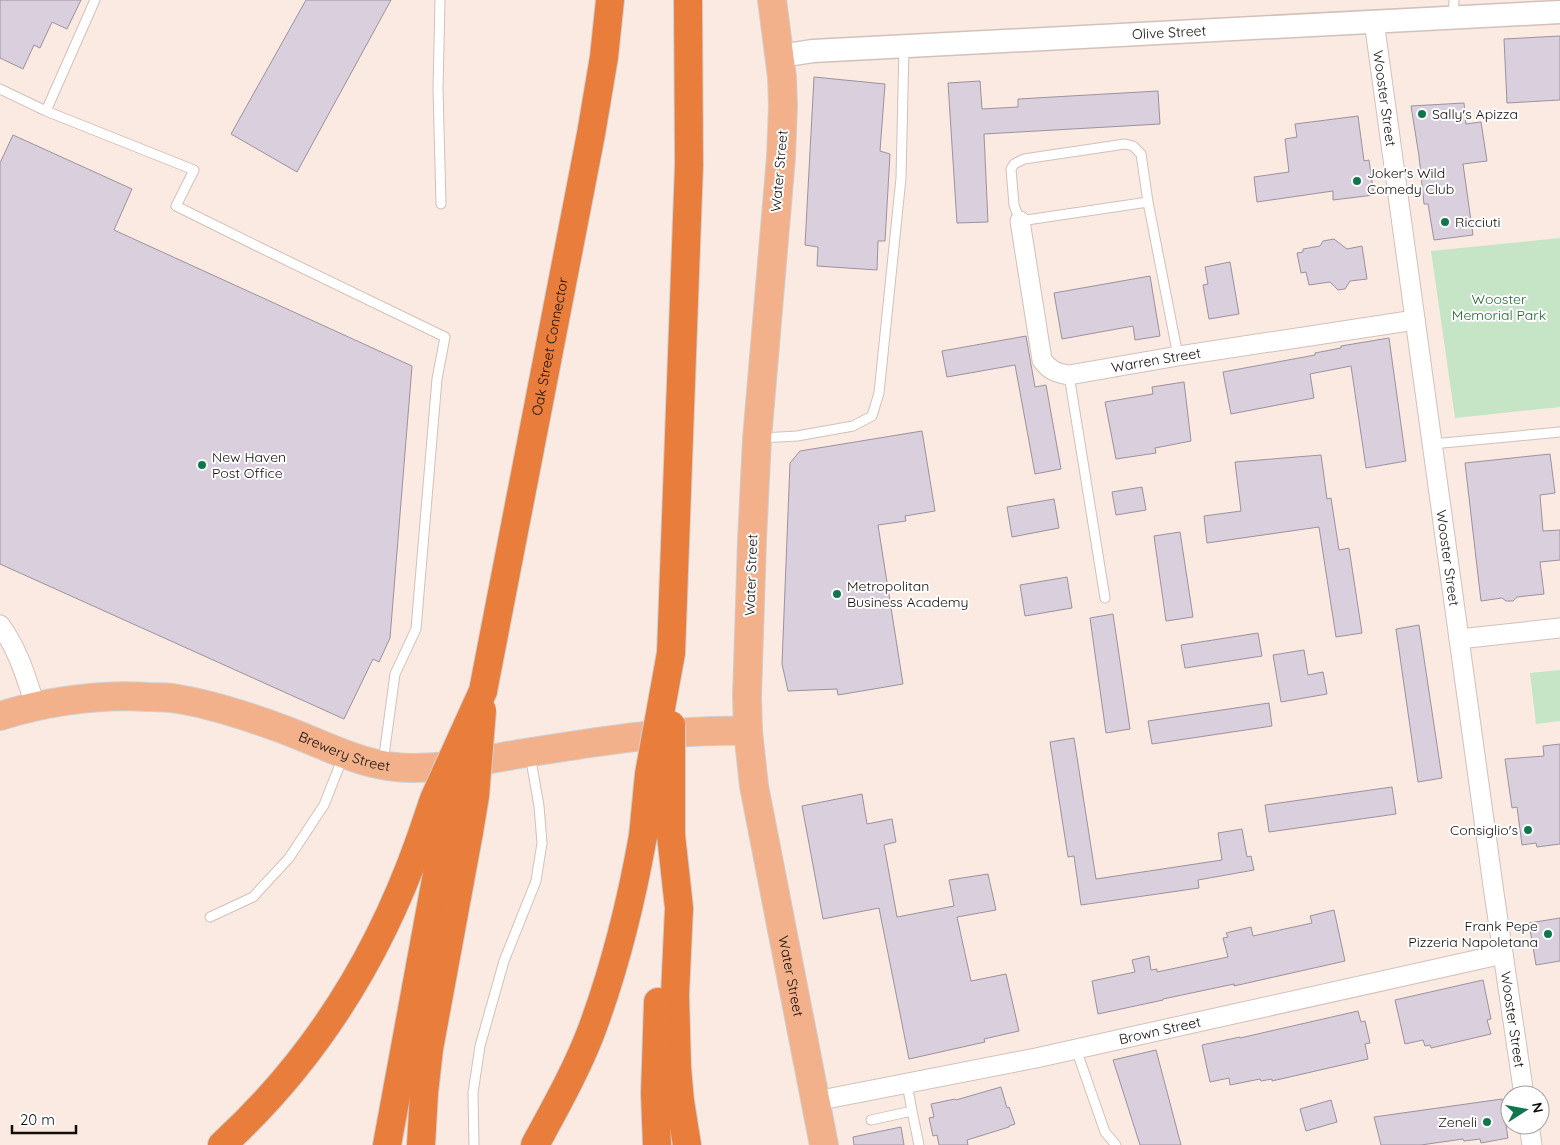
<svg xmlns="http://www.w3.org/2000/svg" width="1560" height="1145" viewBox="0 0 1560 1145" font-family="Quicksand,sans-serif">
<rect width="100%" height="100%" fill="#fbeae2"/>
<path fill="#c5e5c6" d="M 1560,238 L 1560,407 L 1455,418 L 1431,251 Z
M 1560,670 L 1560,721 L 1536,724 L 1530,673 Z"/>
<path fill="#dacfdd" stroke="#9c919e" d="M 0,0 L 81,0 L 67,29 L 52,22 L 40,48 L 34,45 L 23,69 L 0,58 Z
M 306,0 L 391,0 L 297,172 L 231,134 Z
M 1560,36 L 1560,100 L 1507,103 L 1504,39 Z
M 814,77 L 885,84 L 880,151 L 890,154 L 885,241 L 878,241 L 877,270 L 817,266 L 818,247 L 805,245 Z
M 980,81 L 982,109 L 1018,107 L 1018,99 L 1158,91 L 1160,124 L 984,134 L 988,222 L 957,223 L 948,83 Z
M 1464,103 L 1466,124 L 1481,122 L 1487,161 L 1463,164 L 1473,235 L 1434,240 L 1428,204 L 1424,204 L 1419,156 L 1411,106 Z
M 1358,116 L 1364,161 L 1369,160 L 1374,195 L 1333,200 L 1333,191 L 1257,202 L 1254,177 L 1289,172 L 1285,139 L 1297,137 L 1295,124 Z
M 13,135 L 132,189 L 114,230 L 412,366 L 390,638 L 379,662 L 373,659 L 344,719 L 0,564 L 0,163 Z
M 1334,239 L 1347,249 L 1362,246 L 1367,279 L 1350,281 L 1345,289 L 1338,290 L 1330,282 L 1309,285 L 1306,272 L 1301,273 L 1297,253 L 1303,252 L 1303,249 L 1320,246 L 1323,241 Z
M 1230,262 L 1239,314 L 1209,319 L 1203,285 L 1208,284 L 1205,267 Z
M 1150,276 L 1160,336 L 1135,340 L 1133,326 L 1062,339 L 1054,293 Z
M 1026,336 L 1035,387 L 1046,385 L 1061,469 L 1035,474 L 1015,365 L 947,377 L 942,351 Z
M 1389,338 L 1406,461 L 1366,468 L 1351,366 L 1310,374 L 1314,398 L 1231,414 L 1223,372 L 1315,355 L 1315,353 L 1341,348 L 1341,346 Z
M 1184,382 L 1191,441 L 1155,448 L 1156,453 L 1116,459 L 1105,402 L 1153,394 L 1152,387 Z
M 922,431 L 935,511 L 905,516 L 906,521 L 878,525 L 903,684 L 838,695 L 837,689 L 788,691 L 782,664 L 790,463 L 800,451 Z
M 1550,454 L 1555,493 L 1540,495 L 1543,531 L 1560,530 L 1560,560 L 1540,562 L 1544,594 L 1517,597 L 1513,601 L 1506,601 L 1502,598 L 1481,601 L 1465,463 Z
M 1321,455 L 1327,499 L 1331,498 L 1339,550 L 1349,548 L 1362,633 L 1336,637 L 1319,527 L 1207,543 L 1204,516 L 1241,511 L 1235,462 Z
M 1142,487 L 1146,510 L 1116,515 L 1112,492 Z
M 1054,499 L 1059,528 L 1012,537 L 1007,507 Z
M 1180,532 L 1193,617 L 1166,621 L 1154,536 Z
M 1067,577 L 1072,608 L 1025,616 L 1020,585 Z
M 1113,614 L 1130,729 L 1106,733 L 1090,618 Z
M 1419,625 L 1442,778 L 1418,782 L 1396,629 Z
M 1258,633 L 1262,656 L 1185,668 L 1181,645 Z
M 1304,650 L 1308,675 L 1323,672 L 1327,694 L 1281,702 L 1273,655 Z
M 1269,703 L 1272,726 L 1152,744 L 1148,721 Z
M 1074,738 L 1096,879 L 1222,860 L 1218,833 L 1242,829 L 1247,857 L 1251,856 L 1254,870 L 1198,880 L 1199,888 L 1081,905 L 1074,856 L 1068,857 L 1050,742 Z
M 1560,744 L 1560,844 L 1537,847 L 1536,843 L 1522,845 L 1517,807 L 1512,808 L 1505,759 L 1544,756 L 1543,746 Z
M 1392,787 L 1396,814 L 1269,832 L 1265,805 Z
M 862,794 L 867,824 L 892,819 L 896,842 L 884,845 L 897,917 L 954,906 L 949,880 L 988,874 L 996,910 L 957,917 L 971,981 L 1006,974 L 1019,1031 L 984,1039 L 985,1042 L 909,1059 L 879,908 L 823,919 L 802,806 Z
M 1334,910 L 1345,961 L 1234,986 L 1234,984 L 1163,999 L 1163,1000 L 1098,1014 L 1092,981 L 1135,972 L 1132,960 L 1149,956 L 1151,970 L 1157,969 L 1157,972 L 1228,957 L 1223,938 L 1228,937 L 1226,933 L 1251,927 L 1253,936 L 1312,923 L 1310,916 Z
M 1560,918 L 1560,961 L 1536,965 L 1529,923 Z
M 1483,980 L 1491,1019 L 1487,1020 L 1491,1034 L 1431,1048 L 1430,1045 L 1425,1046 L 1423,1040 L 1405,1044 L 1395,1000 Z
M 1358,1011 L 1361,1022 L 1365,1021 L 1370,1043 L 1365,1044 L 1368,1059 L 1272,1081 L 1272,1079 L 1261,1081 L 1260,1079 L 1230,1085 L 1229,1078 L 1210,1082 L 1202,1045 L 1240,1037 L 1240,1038 Z
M 1156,1050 L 1181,1145 L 1140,1145 L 1113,1060 Z
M 1001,1087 L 1007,1108 L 1009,1107 L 1015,1124 L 1009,1126 L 1009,1127 L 967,1140 L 968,1145 L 939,1145 L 937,1135 L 933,1136 L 929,1118 L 934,1117 L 931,1104 L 955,1099 L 956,1100 Z
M 1502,1099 L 1508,1138 L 1481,1143 L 1480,1139 L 1464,1141 L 1463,1139 L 1421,1145 L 1381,1145 L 1374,1117 Z
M 1331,1100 L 1337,1122 L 1306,1131 L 1300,1109 Z
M 901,1127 L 904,1145 L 854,1145 L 853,1137 Z"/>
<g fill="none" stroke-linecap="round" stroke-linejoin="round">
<g stroke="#d2c1b9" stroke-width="11">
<path id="service" d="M 440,0 L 438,89 L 441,204
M 1453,17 L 1454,0
M 0,89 L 46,111 L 95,0
M 46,111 L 194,170 L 176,206 L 263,249 L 445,337 L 437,379 L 416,629 L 395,674 L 383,763
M 1148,202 L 1141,154 L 1133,146 L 1125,144 L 1024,159 L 1014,164 L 1011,169 L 1014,205 L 1020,221 L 1148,202 L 1178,356
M 1069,375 L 1105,598
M 760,438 L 797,436 L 853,426 L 872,416 L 879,393 L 901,178 L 904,47
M 1432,444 L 1560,432
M 210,917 L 253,897 L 289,858 L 324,805 L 343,757
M 1076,1049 L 1105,1132 L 1116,1145
M 907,1084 L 912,1111
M 871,1120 L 912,1111 L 919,1145
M 474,1145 L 473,1093 L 480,1046 L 504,961 L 536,881 L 542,843 L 539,806 L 530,755"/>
</g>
<g stroke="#d2c1b9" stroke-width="21">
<g id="minor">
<path id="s1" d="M 1374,21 L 1494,893 L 1524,1095"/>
<path id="s2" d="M 1020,221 L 1042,360 C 1050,371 1057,373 1069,375 L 1178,356 L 1415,320"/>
<path d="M 0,625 C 18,649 26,677 35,705"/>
<path d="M 1459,639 L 1560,628"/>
<path id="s3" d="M 816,1101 L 1036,1058 L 1503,954"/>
<path d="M 1529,1125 L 1532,1145"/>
</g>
</g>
<g stroke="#d2c1b9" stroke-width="25">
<g id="tertiary">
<path id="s4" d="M 780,56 L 813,51 L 1560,12"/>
</g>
</g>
<g stroke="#d0cfce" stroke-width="30">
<g id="primary">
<path id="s5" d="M 772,0 L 782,77 L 783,106 L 781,157 L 757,439 L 752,540 L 747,697 L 748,731 L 754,786 L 824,1145"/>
<path id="s6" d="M 0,716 C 49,701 97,694 148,697 C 158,697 168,697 178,699 C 215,705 250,717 285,730 C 328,746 365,768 412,768 C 448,768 484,760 519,754 C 595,742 670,729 748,731"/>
</g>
</g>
<g stroke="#d0cfce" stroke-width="30">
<g id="motorway">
<path d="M 671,653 L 689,165 L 688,0"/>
<path id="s7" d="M 483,691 L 591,134 L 604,57 L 610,0"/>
<path d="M 671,835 L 679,908 L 675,995 L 677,1068 L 680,1101 L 687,1145"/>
<path d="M 222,1145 C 314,1061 379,956 420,840"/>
<path d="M 387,1145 L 444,836"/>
<path d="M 421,1145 L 424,1093 L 429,1049 L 469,832"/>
<path d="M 535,1145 C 555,1108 576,1071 591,1032 C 615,968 631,903 643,836"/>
<path d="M 657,1145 L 655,1094 L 658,1002"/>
</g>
</g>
<use href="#service" stroke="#fff" stroke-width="9"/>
<use href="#minor" stroke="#fff" stroke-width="19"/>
<use href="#tertiary" stroke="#fff" stroke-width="22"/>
<use href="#primary" stroke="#f2b18a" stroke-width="28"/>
<use href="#motorway" stroke="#e97d3c" stroke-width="28"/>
<g stroke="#d0cfce" stroke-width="30" stroke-linecap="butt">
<path id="motorway-bridge" d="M 469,832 L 475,796 L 482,710
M 671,835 L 671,725
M 444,836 L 457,781
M 643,836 L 649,774 L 671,653
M 420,840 L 434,799 L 483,691"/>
</g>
<use href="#motorway-bridge" stroke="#e97d3c" stroke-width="28"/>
</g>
<g fill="#10764e" stroke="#fff" stroke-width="2">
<circle cx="1422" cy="114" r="5"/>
<circle cx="1357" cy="181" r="5"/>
<circle cx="1445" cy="222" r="5"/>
<circle cx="202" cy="465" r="5"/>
<circle cx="837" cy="594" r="5"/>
<circle cx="1528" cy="830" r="5"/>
<circle cx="1548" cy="934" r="5"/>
<circle cx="1487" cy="1122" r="5"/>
</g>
<g text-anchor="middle" stroke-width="4" stroke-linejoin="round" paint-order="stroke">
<g font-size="14" fill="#130d0b" stroke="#fff">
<text dy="5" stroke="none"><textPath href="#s4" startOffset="390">Olive Street</textPath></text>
<text dy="5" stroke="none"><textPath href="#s1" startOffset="78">Wooster Street</textPath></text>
<text transform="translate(779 171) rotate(-85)" y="5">Water Street</text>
<text dy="5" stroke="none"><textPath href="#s7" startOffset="351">Oak Street Connector</textPath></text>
<text dy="5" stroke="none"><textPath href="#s2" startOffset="261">Warren Street</textPath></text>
<text dy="5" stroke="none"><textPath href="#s1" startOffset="542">Wooster Street</textPath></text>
<text transform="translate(751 575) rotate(-88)" y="5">Water Street</text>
<text dy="5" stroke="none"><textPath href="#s6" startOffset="355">Brewery Street</textPath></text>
<text dy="5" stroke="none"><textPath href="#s5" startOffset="982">Water Street</textPath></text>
<text dy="5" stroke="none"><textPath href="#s1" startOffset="1008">Wooster Street</textPath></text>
<text dy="5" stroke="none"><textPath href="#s3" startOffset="351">Brown Street</textPath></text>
</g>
<g font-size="14" fill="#130d0b" stroke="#fff" text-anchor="start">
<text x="1432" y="119">Sally's Apizza</text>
<text x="1367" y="178">Joker's Wild<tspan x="1367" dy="16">Comedy Club</tspan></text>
<text x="1455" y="227">Ricciuti</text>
<text x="212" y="462">New Haven<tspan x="212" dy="16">Post Office</tspan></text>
<text x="847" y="591">Metropolitan<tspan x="847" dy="16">Business Academy</tspan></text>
<text x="1518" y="835" text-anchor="end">Consiglio's</text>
<text x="1538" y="931" text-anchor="end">Frank Pepe<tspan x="1538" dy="16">Pizzeria Napoletana</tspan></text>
<text x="1477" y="1127" text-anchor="end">Zeneli</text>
</g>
<g font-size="14" fill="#1d672b" stroke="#fff">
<text x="1499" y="304">Wooster<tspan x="1499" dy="16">Memorial Park</tspan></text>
</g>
</g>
<g transform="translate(1525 1110) rotate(79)"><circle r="24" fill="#ffffff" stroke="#a19e9d"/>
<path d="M0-4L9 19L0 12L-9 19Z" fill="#10764e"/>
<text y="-8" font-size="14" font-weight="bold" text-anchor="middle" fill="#130d0b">N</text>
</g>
<path d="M12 1125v8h64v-8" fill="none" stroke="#130d0b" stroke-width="2.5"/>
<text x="20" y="1125" font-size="15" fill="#130d0b" stroke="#ffffff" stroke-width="4" paint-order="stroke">20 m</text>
</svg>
